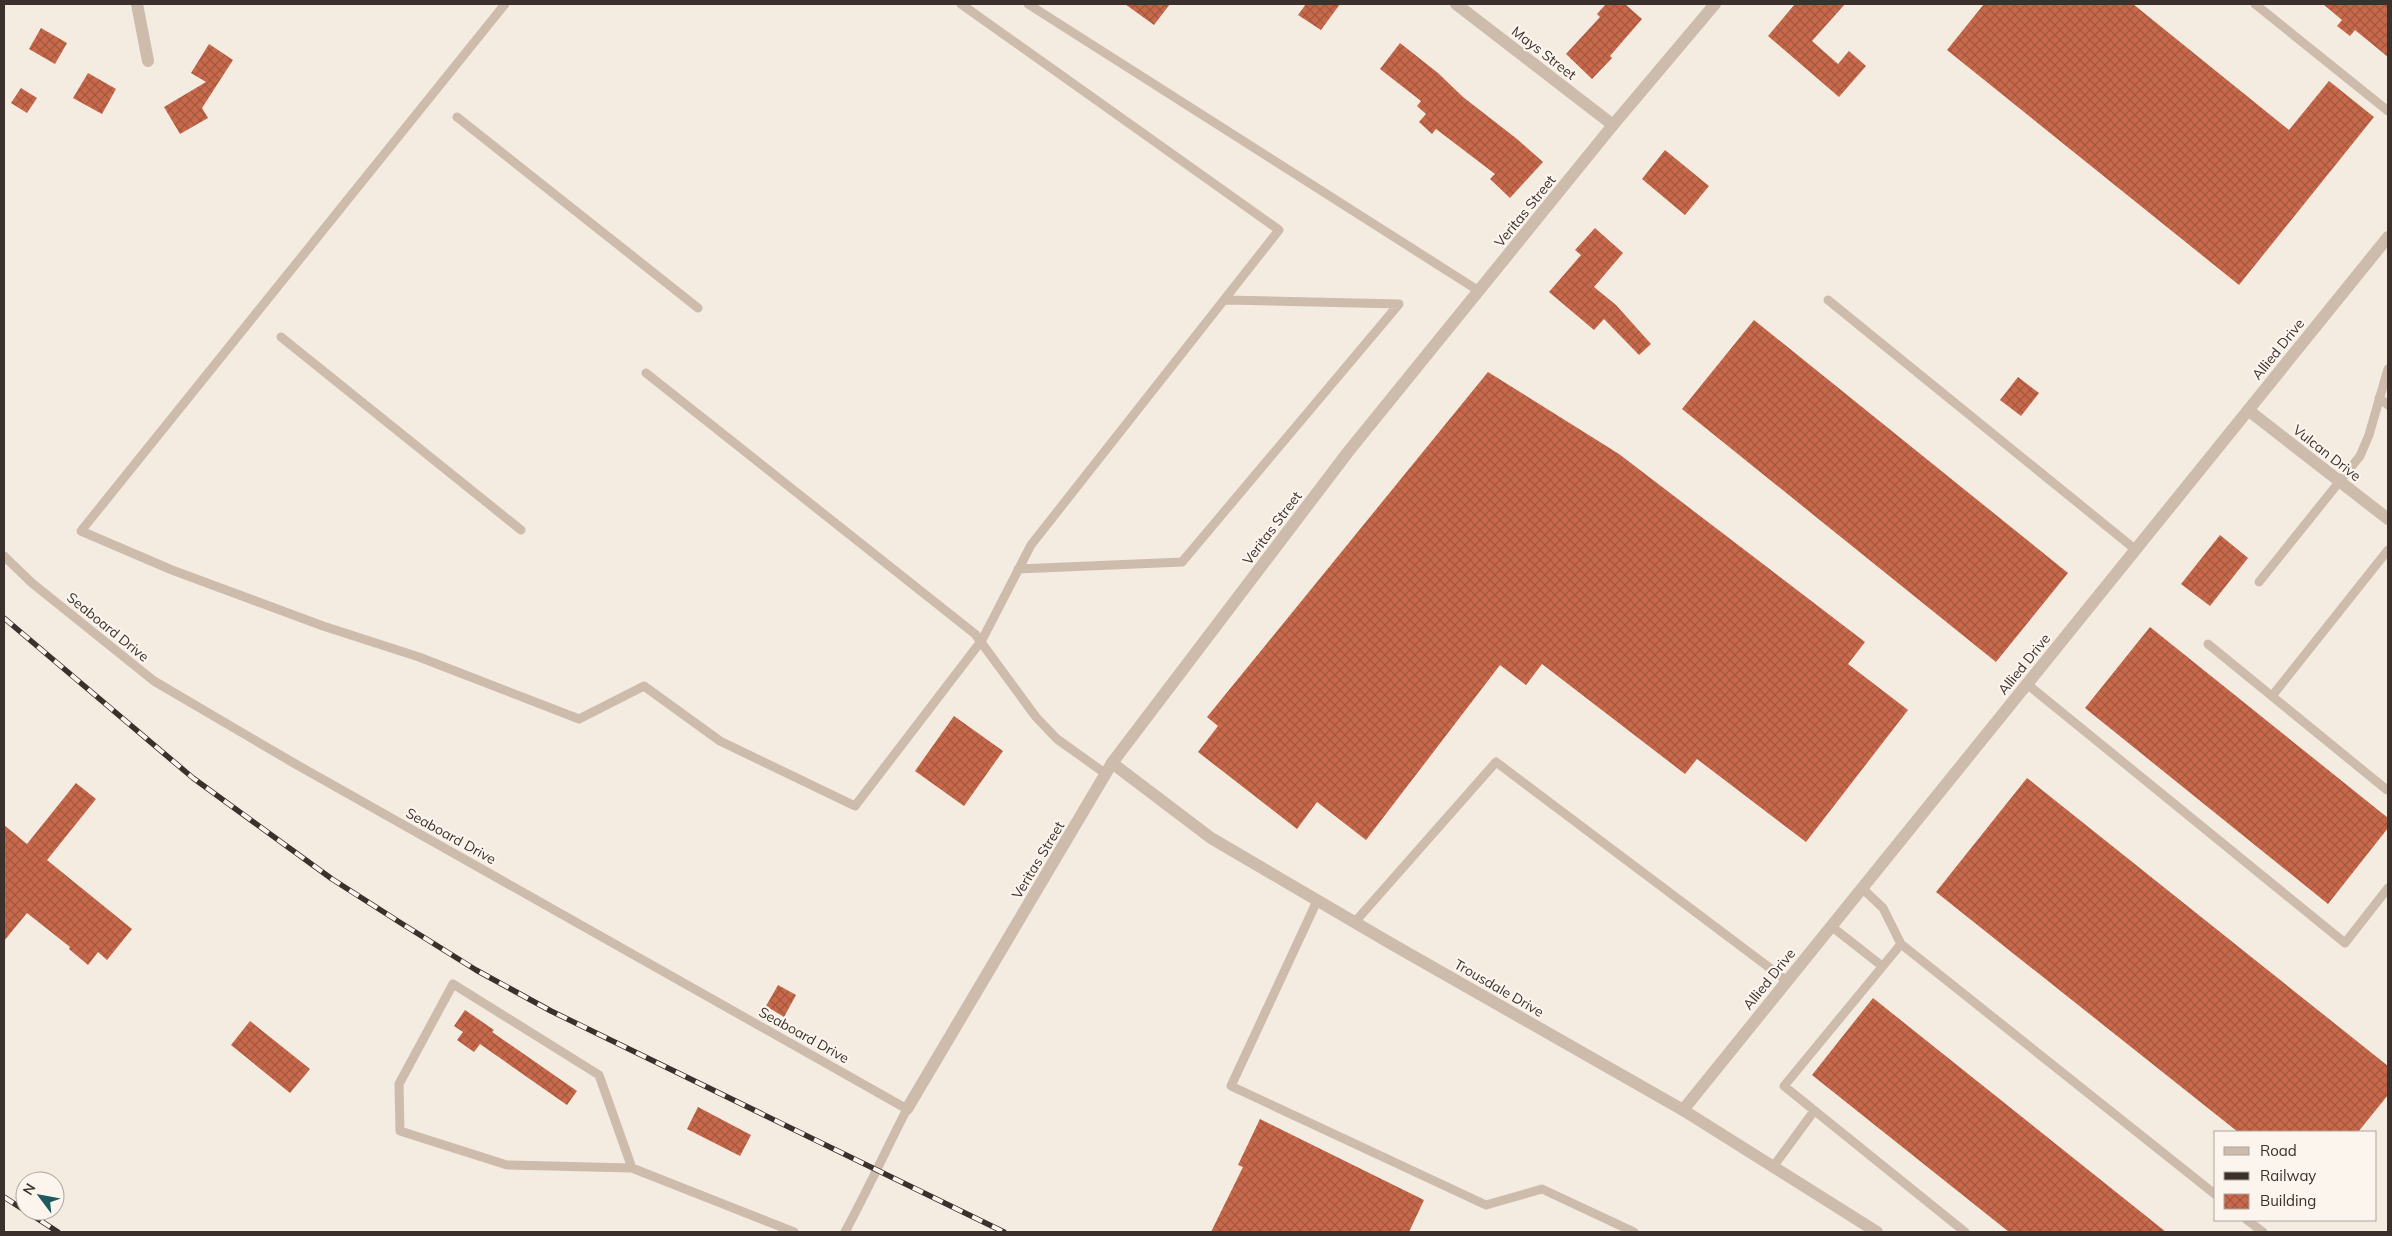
<svg xmlns="http://www.w3.org/2000/svg" width="2392" height="1236" viewBox="0 0 2392 1236" font-family="Mulish,sans-serif">
<defs>
<pattern id="building-cross-hatch" width="8" height="8" patternUnits="userSpaceOnUse" patternTransform="scale(1.25)"><rect width="8" height="8" fill="#c8694b"/><path d="M0 0l8 8M0 8l8-8" fill="none" stroke="#a4573f"/></pattern>
</defs>
<rect width="100%" height="100%" fill="#f4ebe1"/>
<path fill="url(#building-cross-hatch)" d="M 1125,4 L 1170,4 L 1154,25 Z
M 1306,4 L 1340,4 L 1321,30 L 1298,15 Z
M 1606,4 L 1625,4 L 1642,19 L 1610,56 L 1612,58 L 1592,79 L 1566,54 L 1600,17 L 1597,14 Z
M 1795,4 L 1845,4 L 1812,41 L 1838,64 L 1849,51 L 1866,66 L 1839,97 L 1768,36 Z
M 1984,4 L 2133,4 L 2289,130 L 2329,81 L 2374,117 L 2239,285 L 1947,50 Z
M 2323,4 L 2388,4 L 2388,57 L 2355,30 L 2350,36 L 2337,26 L 2342,20 Z
M 41,28 L 67,43 L 55,64 L 29,49 Z
M 1400,43 L 1438,73 L 1463,97 L 1517,139 L 1543,162 L 1510,198 L 1490,179 L 1495,174 L 1436,129 L 1432,134 L 1419,122 L 1426,114 L 1417,106 L 1421,101 L 1380,69 Z
M 209,44 L 233,60 L 202,108 L 208,118 L 180,134 L 164,107 L 206,82 L 191,73 Z
M 88,73 L 116,89 L 102,114 L 73,98 Z
M 21,88 L 37,98 L 27,113 L 11,103 Z
M 1665,150 L 1709,186 L 1685,215 L 1642,179 Z
M 1595,228 L 1623,253 L 1594,287 L 1616,305 L 1651,344 L 1639,355 L 1604,319 L 1594,330 L 1549,292 L 1581,255 L 1575,250 Z
M 1754,320 L 2068,573 L 1996,662 L 1682,409 Z
M 1488,372 L 1619,454 L 1865,642 L 1848,664 L 1908,710 L 1806,842 L 1697,759 L 1685,774 L 1542,664 L 1526,685 L 1500,665 L 1366,840 L 1317,802 L 1297,829 L 1198,752 L 1218,726 L 1207,717 Z
M 2018,377 L 2039,393 L 2021,416 L 2000,400 Z
M 2220,535 L 2248,558 L 2210,606 L 2181,584 Z
M 2150,627 L 2388,818 L 2388,828 L 2328,904 L 2085,708 Z
M 954,716 L 1003,751 L 964,806 L 915,771 Z
M 2027,778 L 2388,1066 L 2388,1095 L 2358,1132 L 2238,1132 L 1936,892 Z
M 76,783 L 96,799 L 47,860 L 132,929 L 107,960 L 98,952 L 88,965 L 69,949 L 70,947 L 27,913 L 4,941 L 4,825 L 27,844 Z
M 778,985 L 796,995 L 784,1017 L 766,1006 Z
M 1873,998 L 2166,1232 L 2009,1232 L 1812,1075 Z
M 465,1010 L 494,1030 L 492,1032 L 577,1091 L 567,1105 L 480,1044 L 474,1052 L 457,1040 L 463,1032 L 454,1026 Z
M 250,1021 L 310,1069 L 290,1093 L 231,1045 Z
M 698,1107 L 751,1135 L 740,1156 L 687,1129 Z
M 1260,1119 L 1424,1200 L 1409,1232 L 1211,1232 L 1243,1167 L 1238,1165 Z"/>
<g fill="none" stroke-linecap="round" stroke-linejoin="round">
<path stroke="#cdbbac" stroke-width="9" d="M 505,4 L 81,531 L 172,570 L 323,626 L 419,657 L 579,719 L 644,686 L 720,741 L 855,806 L 982,640 L 1031,545 L 1279,230 L 961,4
M 1028,4 L 1479,291
M 2255,4 L 2388,111
M 457,117 L 698,308
M 1828,300 L 2136,550
M 281,337 L 521,530
M 646,373 L 975,634 L 1036,717 L 1057,739 L 1106,774
M 2379,398 L 2388,405
M 4,556 L 32,583 L 154,681 L 292,762 L 907,1109 C 886,1150 867,1191 845,1232
M 1018,569 L 1182,562 L 1399,304 L 1225,300
M 2259,582 L 2360,456 L 2369,435 L 2388,369
M 2208,644 L 2387,790
M 2027,684 L 2345,943 L 2388,888
M 2272,696 L 2388,550
M 1862,888 L 1883,908 L 1901,944 L 2216,1195
M 1317,901 L 1231,1086 L 1486,1205 L 1542,1189 L 1634,1232
M 1354,923 L 1496,762 L 1787,981
M 1831,926 L 1882,966
M 1901,944 L 1784,1086 L 1965,1232
M 1773,1167 L 1814,1111
M 632,1168 L 599,1075 L 453,984 L 399,1084 L 400,1131 L 507,1165 L 632,1168 L 794,1232
M 2247,1220 L 2263,1232"/>
<path stroke="#cdbbac" stroke-width="12" d="M 137,4 L 148,61
M 1456,4 L 1613,125
M 2248,410 L 2388,519
M 907,1109 L 1112,763
M 1683,1110 L 2388,237"/>
<path stroke="#cdbbac" stroke-width="12" d="M 1715,4 L 1613,125 L 1348,452 L 1112,763 L 1211,838 L 1390,943 L 1683,1110 L 1877,1232"/>
<g stroke="#3b302b" stroke-width="5.5">
<path id="rail" d="M 4,618 L 193,778 L 332,879 L 404,925 L 476,970 L 551,1011 L 1004,1232
M 4,1197 L 58,1232"/>
</g>
<use href="#rail" stroke="#fbf5ee" stroke-width="4" stroke-dasharray="11" stroke-linecap="butt"/>
</g>
<g text-anchor="middle" stroke-width="4.5" stroke-linejoin="round" paint-order="stroke">
<g font-size="14" fill="#3b302b" stroke="#fbf5ee">
<text transform="translate(1544 53) rotate(38)" y="5">Mays Street</text>
<text transform="translate(1525 211) rotate(-51)" y="5">Veritas Street</text>
<text transform="translate(2278 349) rotate(-51)" y="5">Allied Drive</text>
<text transform="translate(2327 453) rotate(38)" y="5">Vulcan Drive</text>
<text transform="translate(1272 528) rotate(-53)" y="5">Veritas Street</text>
<text transform="translate(108 627) rotate(39)" y="5">Seaboard Drive</text>
<text transform="translate(2024 664) rotate(-51)" y="5">Allied Drive</text>
<text transform="translate(451 836) rotate(29)" y="5">Seaboard Drive</text>
<text transform="translate(1038 860) rotate(-59)" y="5">Veritas Street</text>
<text transform="translate(1769 979) rotate(-51)" y="5">Allied Drive</text>
<text transform="translate(1499 988) rotate(30)" y="5">Trousdale Drive</text>
<text transform="translate(804 1035) rotate(29)" y="5">Seaboard Drive</text>
</g>
</g>
<rect width="2392" height="1236" fill="none" stroke="#3b302b" stroke-width="10"/>
<rect x="2214" y="1131" width="162" height="90" fill="#fbf5ee" stroke="#aea6a0"/>
<rect x="2224" y="1147" width="25" height="8" fill="#cdbbac" stroke="#aea6a0"/>
<text x="2260" y="1156" font-size="15" fill="#3b302b">Road</text>
<rect x="2224" y="1172" width="25" height="8" fill="#3b302b" stroke="#aea6a0"/>
<text x="2260" y="1181" font-size="15" fill="#3b302b">Railway</text>
<rect x="2224" y="1194" width="25" height="15" fill="url(#building-cross-hatch)" stroke="#aea6a0"/>
<text x="2260" y="1206" font-size="15" fill="#3b302b">Building</text>
<g transform="translate(40 1196) rotate(302)"><circle r="24" fill="#fbf5ee" stroke="#aea6a0"/>
<path d="M0-4L9 19L0 12L-9 19Z" fill="#1f5a5e"/>
<text y="-8" font-size="14" font-weight="bold" text-anchor="middle" fill="#3b302b">N</text>
</g>
</svg>
